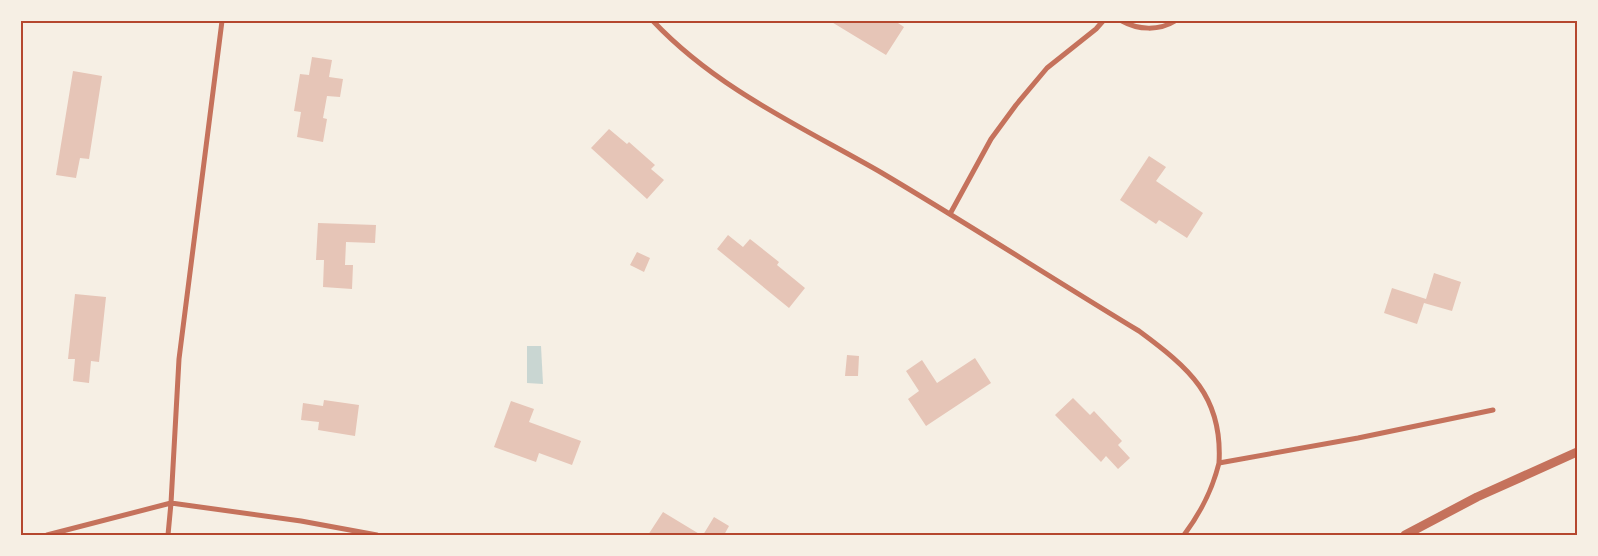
<svg xmlns="http://www.w3.org/2000/svg" width="1598" height="556" viewBox="0 0 1598 556" font-family="Arial,sans-serif">
<rect width="100%" height="100%" fill="#f6efe4"/>
<path fill="#c9d6d2" d="M 527,346 L 541,346 L 543,384 L 527,383 Z"/>
<path fill="#e6c5b7" d="M 830,21 L 895,21 L 904,27 L 886,55 Z
M 312,57 L 332,60 L 329,77 L 343,79 L 340,97 L 327,96 L 323,118 L 327,119 L 323,142 L 297,137 L 301,112 L 294,111 L 300,74 L 309,75 Z
M 73,71 L 102,76 L 89,159 L 80,158 L 76,178 L 56,175 Z
M 609,129 L 627,144 L 629,142 L 655,165 L 651,169 L 664,180 L 647,199 L 591,148 Z
M 1149,156 L 1166,167 L 1156,181 L 1203,213 L 1187,238 L 1159,220 L 1156,224 L 1120,200 Z
M 318,223 L 376,225 L 375,243 L 346,242 L 345,265 L 353,265 L 352,289 L 323,287 L 324,260 L 316,260 Z
M 728,235 L 743,247 L 750,239 L 779,262 L 777,265 L 805,288 L 789,308 L 717,249 Z
M 637,252 L 650,258 L 644,272 L 630,265 Z
M 1434,273 L 1461,282 L 1452,311 L 1424,303 L 1417,324 L 1384,313 L 1392,288 L 1426,299 Z
M 75,294 L 106,297 L 99,362 L 91,361 L 89,383 L 73,381 L 75,359 L 68,359 Z
M 847,355 L 859,356 L 858,376 L 845,376 Z
M 975,358 L 991,383 L 926,426 L 908,399 L 919,391 L 906,371 L 922,360 L 937,383 Z
M 1073,398 L 1090,415 L 1094,411 L 1122,441 L 1118,445 L 1130,458 L 1118,469 L 1106,456 L 1101,462 L 1055,415 Z
M 324,400 L 359,405 L 355,436 L 318,430 L 319,422 L 301,420 L 303,403 L 323,406 Z
M 511,401 L 534,409 L 529,422 L 581,441 L 572,465 L 539,453 L 536,462 L 494,447 Z
M 663,512 L 701,535 L 648,535 Z
M 714,517 L 729,526 L 724,535 L 703,535 Z"/>
<g fill="none" stroke-linecap="round" stroke-linejoin="round">
<path stroke="#c5725c" stroke-width="5" d="M 653,21 C 717,89 802,127 882,173 C 968,224 1053,279 1139,331 C 1189,368 1223,396 1219,463
M 1122,21 C 1138,30 1159,31 1175,21
M 950,214 L 991,139 L 1016,105 L 1047,68 L 1096,29 L 1103,21
M 47,535 L 171,503 L 301,521 L 377,535
M 168,535 L 171,503 L 179,359 L 222,21
M 1184,535 C 1201,512 1212,491 1219,463 L 1358,438 L 1493,410"/>
<path stroke="#c5725c" stroke-width="9" d="M 1405,535 L 1477,497 L 1577,452"/>
</g>
<rect width="1598" height="556" fill="none" stroke="#f6efe4" stroke-width="45"/>
<rect x="22" y="22" width="1554" height="512" fill="none" stroke="#b5482f" stroke-width="2"/>
</svg>
